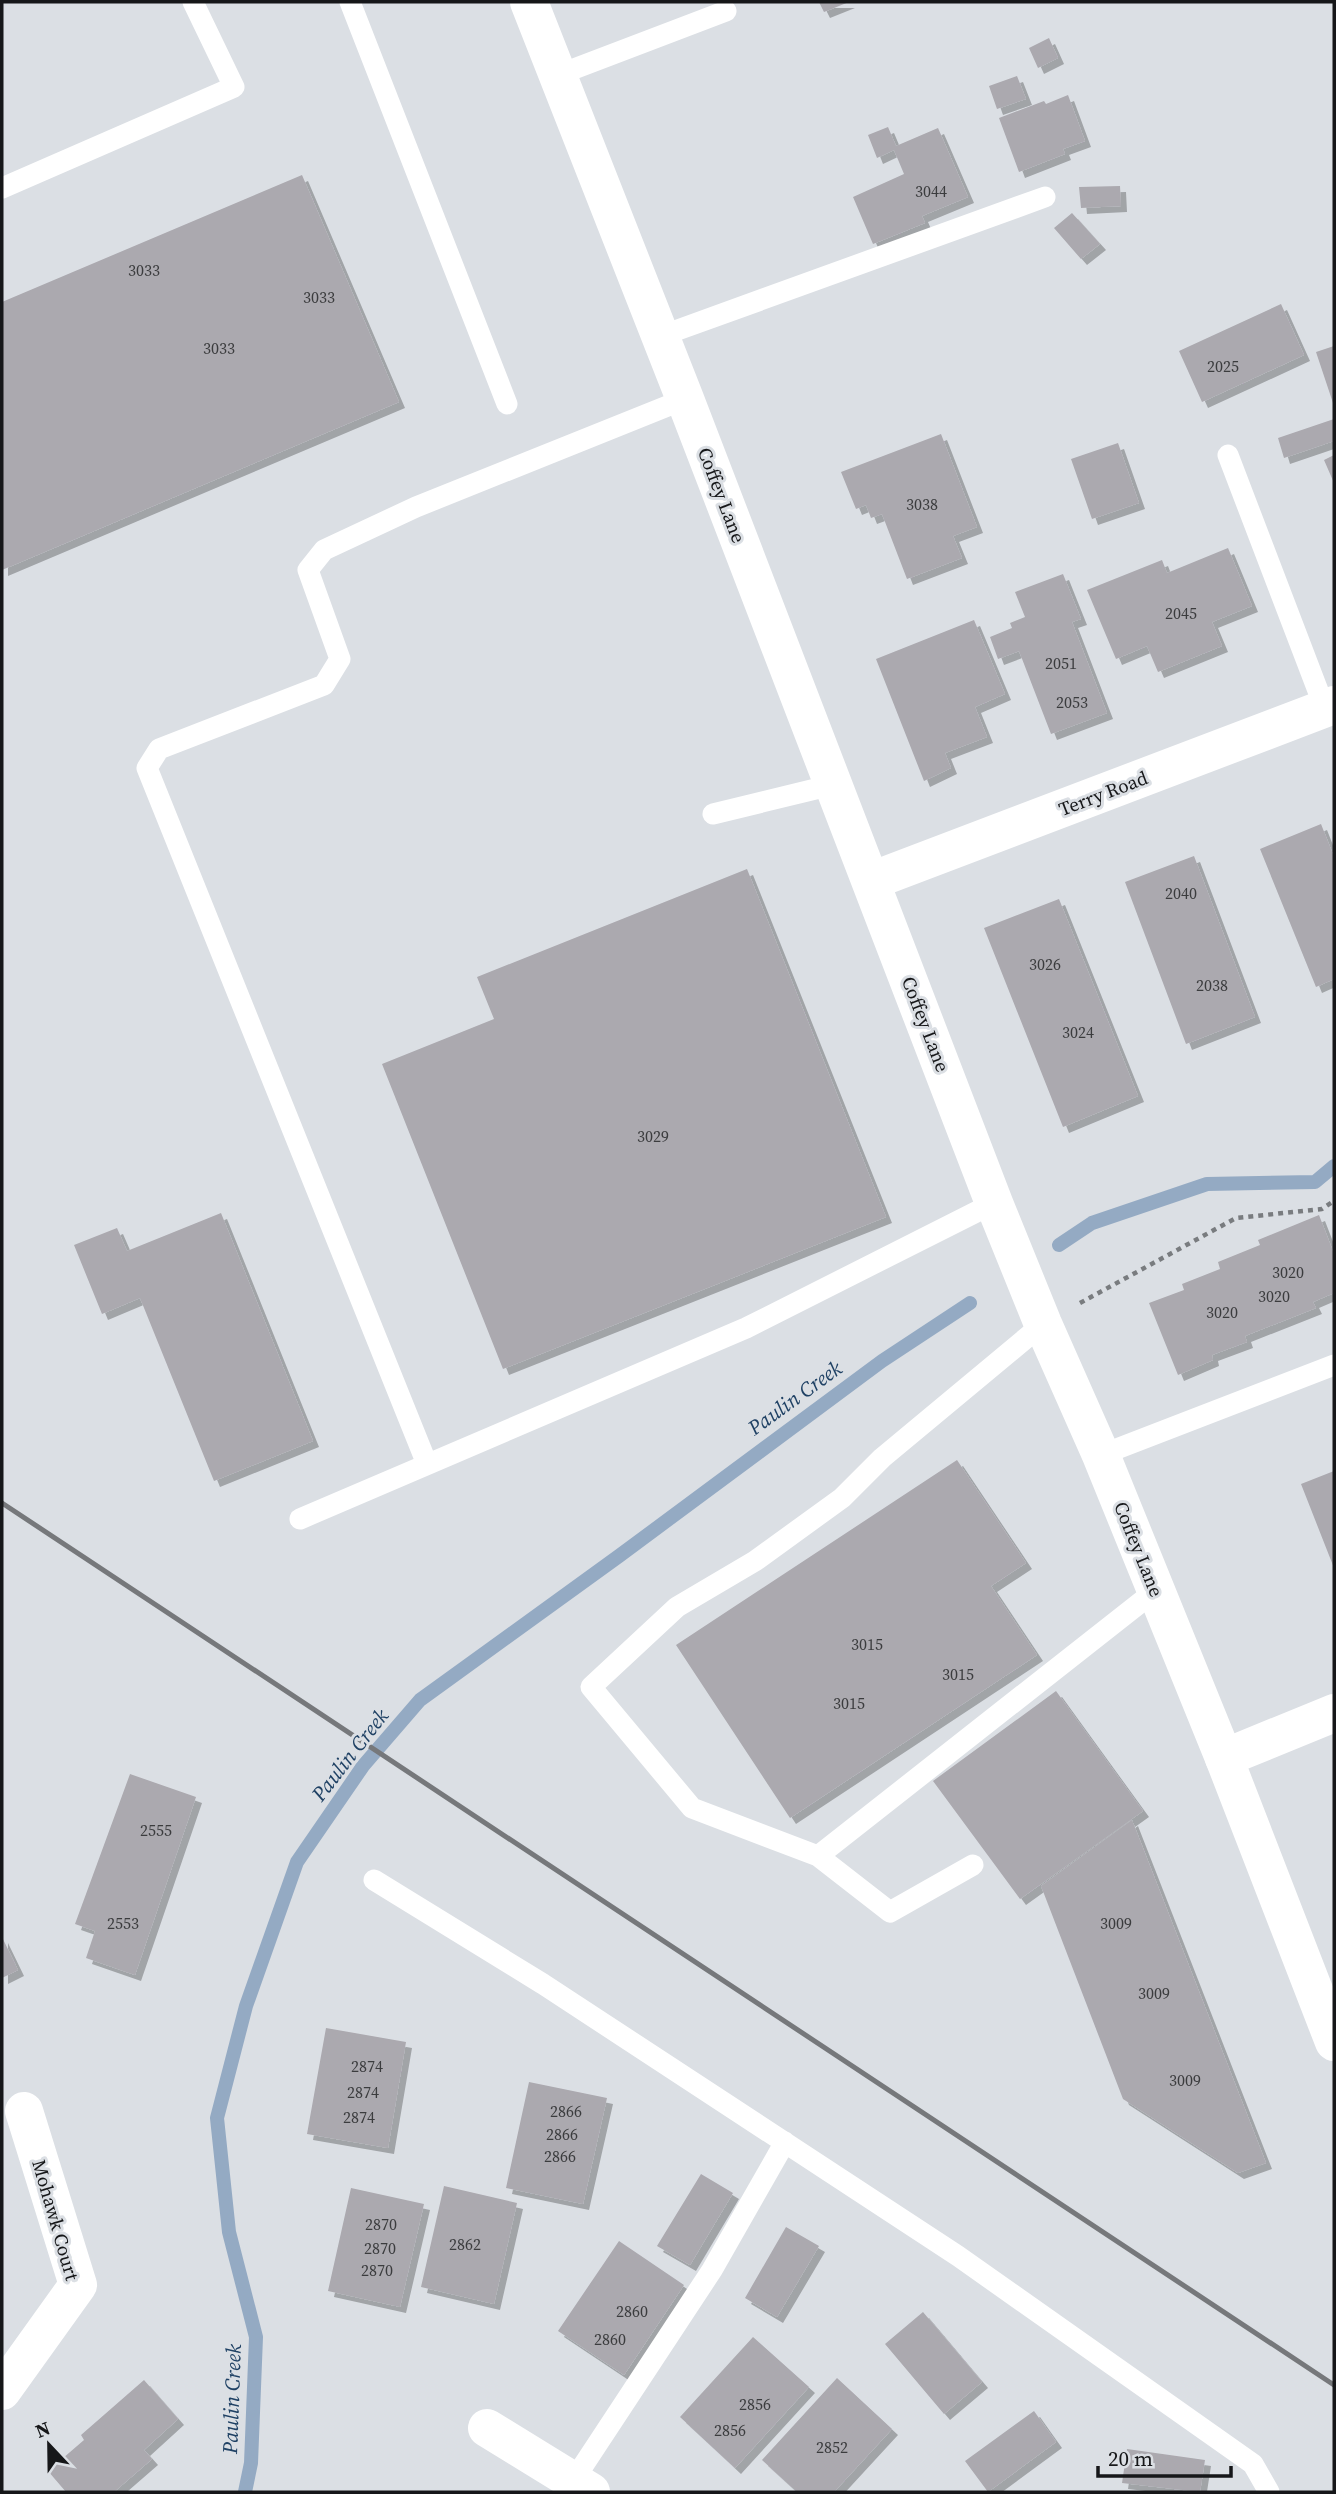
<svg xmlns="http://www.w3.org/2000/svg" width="1336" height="2494" viewBox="0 0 1336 2494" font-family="'Source Serif 4',serif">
<defs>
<filter id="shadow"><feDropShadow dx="6" dy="6" stdDeviation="0" flood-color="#0004"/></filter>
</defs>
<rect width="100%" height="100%" fill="#dbdfe4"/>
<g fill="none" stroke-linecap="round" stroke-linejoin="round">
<path stroke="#94aac3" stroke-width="14" d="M 1059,1245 L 1092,1223 L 1207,1184 L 1315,1182 L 1334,1166
M 245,2492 L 251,2463 L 256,2337 L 229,2232 L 217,2118 L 246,2006 L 297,1862 L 363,1766 L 420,1700 L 619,1556 L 882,1361 L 970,1303"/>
</g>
<path fill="#aba9af" filter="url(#shadow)" d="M 819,2 L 849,2 L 824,12 Z
M 1049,38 L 1058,58 L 1038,68 L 1029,48 Z
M 1017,76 L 1026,99 L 997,109 L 989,86 Z
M 1068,95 L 1085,141 L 1063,149 L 1065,154 L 1019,172 L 999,118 L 1044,101 L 1046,104 Z
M 888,127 L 896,146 L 938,128 L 968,197 L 922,216 L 925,223 L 873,244 L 853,197 L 904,174 L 894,150 L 877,158 L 868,135 Z
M 302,175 L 399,402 L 2,570 L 2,302 Z
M 1120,186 L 1121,206 L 1081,208 L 1079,187 Z
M 1072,213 L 1100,244 L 1081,259 L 1054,228 Z
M 1281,304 L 1304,355 L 1202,402 L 1179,351 Z
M 1334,346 L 1334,406 L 1316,352 Z
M 1334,419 L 1334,441 L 1284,458 L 1278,438 Z
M 941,434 L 977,527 L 953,536 L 962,558 L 907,579 L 882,514 L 871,518 L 866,505 L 856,509 L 841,472 Z
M 1118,443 L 1139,503 L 1092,519 L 1071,459 Z
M 1334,455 L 1334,483 L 1324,460 Z
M 1228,548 L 1252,606 L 1212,622 L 1222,646 L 1158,672 L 1147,646 L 1116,659 L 1087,590 L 1162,560 L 1167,573 Z
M 1063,574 L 1081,619 L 1072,622 L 1107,713 L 1051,734 L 1019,651 L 998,659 L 990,637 L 1012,628 L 1010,623 L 1025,617 L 1015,592 Z
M 974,620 L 1005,694 L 975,707 L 987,737 L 945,753 L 951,768 L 924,781 L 876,659 Z
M 1321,824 L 1334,857 L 1334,979 L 1316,987 L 1260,849 Z
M 1194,856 L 1255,1017 L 1186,1044 L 1125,882 Z
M 747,869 L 886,1217 L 503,1369 L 382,1064 L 494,1019 L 477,977 Z
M 1059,899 L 1138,1096 L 1063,1127 L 984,928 Z
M 221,1213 L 313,1441 L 214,1481 L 140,1298 L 102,1314 L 74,1245 L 117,1228 L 127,1251 Z
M 1319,1215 L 1334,1254 L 1334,1293 L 1313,1302 L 1316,1308 L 1245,1336 L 1247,1342 L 1212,1355 L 1213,1360 L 1178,1375 L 1149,1303 L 1184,1290 L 1182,1284 L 1220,1269 L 1218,1262 L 1260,1245 L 1258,1240 Z
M 957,1460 L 1026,1563 L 991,1586 L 1037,1655 L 790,1818 L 676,1645 Z
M 1334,1471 L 1334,1568 L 1301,1484 Z
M 1056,1691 L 1143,1811 L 1020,1899 L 933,1781 Z
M 130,1774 L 196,1797 L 135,1975 L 86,1958 L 95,1931 L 75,1924 Z
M 1132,1820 L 1266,2163 L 1238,2173 L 1123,2099 L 1041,1886 Z
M 2,1937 L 18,1970 L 2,1978 Z
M 326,2028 L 406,2042 L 388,2148 L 307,2134 Z
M 529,2082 L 607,2098 L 583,2204 L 506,2188 Z
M 701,2174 L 733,2193 L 690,2265 L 657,2246 Z
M 444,2186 L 517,2203 L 494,2304 L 421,2287 Z
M 351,2188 L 424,2204 L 400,2307 L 328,2291 Z
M 786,2227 L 819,2246 L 777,2317 L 745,2298 Z
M 619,2241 L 684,2285 L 624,2375 L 558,2331 Z
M 923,2312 L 982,2382 L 944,2414 L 885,2344 Z
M 753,2337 L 809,2387 L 735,2468 L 680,2417 Z
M 837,2378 L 892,2429 L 834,2492 L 797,2492 L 762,2460 Z
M 144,2380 L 178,2419 L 144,2450 L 152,2459 L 114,2492 L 66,2492 L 48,2471 L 84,2440 L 81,2435 Z
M 1034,2411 L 1056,2442 L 988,2492 L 965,2461 Z
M 1127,2449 L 1205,2460 L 1200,2492 L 1122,2483 Z"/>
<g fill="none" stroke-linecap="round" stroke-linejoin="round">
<path stroke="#797c7f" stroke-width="4.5" stroke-dasharray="5 5" stroke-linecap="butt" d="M 1080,1303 L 1236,1218 L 1322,1209 L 1334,1201"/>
<path stroke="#fff" stroke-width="21" d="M 350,2 L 507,404
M 558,75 L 726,11
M 2,188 L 234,87 L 193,2
M 661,336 L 1045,197
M 1228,455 L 1325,709
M 713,814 L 832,785
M 1101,1455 L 1334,1365
M 427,1464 L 147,768 L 159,749 L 324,685 L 340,659 L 308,570 L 324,550 L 416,507 L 685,399
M 300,1519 L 746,1328 L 994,1203
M 818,1856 L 692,1808 L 591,1687 L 677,1607 L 755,1561 L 842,1498 L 882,1458 L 1043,1324
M 973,1865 L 890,1912 L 818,1856 L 1155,1591
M 374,1880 L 543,1984 L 958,2256 L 1253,2464 L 1269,2492
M 573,2481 L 712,2270 L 785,2142"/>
<path stroke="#fff" stroke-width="38" d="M 871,881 L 1334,705
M 1224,1758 L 1334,1713
M 2,2391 L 78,2285 L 24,2111
M 487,2428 L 591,2492"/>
<path stroke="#fff" stroke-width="38" d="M 529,2 L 685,399 L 994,1203 L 1043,1324 L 1101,1455 L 1224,1758 L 1334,2042"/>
<path stroke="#76787b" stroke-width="5" d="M 2,1503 L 1334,2385"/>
</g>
<g text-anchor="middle" stroke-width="6" stroke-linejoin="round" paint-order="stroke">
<g font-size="16" fill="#3b3c3e">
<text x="931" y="197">3044</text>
<text x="144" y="276">3033</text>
<text x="319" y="303">3033</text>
<text x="219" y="354">3033</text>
<text x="1223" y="372">2025</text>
<text x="922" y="510">3038</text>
<text x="1181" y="619">2045</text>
<text x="1061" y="669">2051</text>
<text x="1072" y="708">2053</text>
<text x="1181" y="899">2040</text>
<text x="1045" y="970">3026</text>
<text x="1212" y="991">2038</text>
<text x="1078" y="1038">3024</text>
<text x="653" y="1142">3029</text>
<text x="1288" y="1278">3020</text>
<text x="1274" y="1302">3020</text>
<text x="1222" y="1318">3020</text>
<text x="867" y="1650">3015</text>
<text x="958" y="1680">3015</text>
<text x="849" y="1709">3015</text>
<text x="156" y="1836">2555</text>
<text x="123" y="1929">2553</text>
<text x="1116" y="1929">3009</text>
<text x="1154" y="1999">3009</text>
<text x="367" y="2072">2874</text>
<text x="1185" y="2086">3009</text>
<text x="363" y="2098">2874</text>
<text x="566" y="2117">2866</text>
<text x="359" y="2123">2874</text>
<text x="562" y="2140">2866</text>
<text x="560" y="2162">2866</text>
<text x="381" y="2230">2870</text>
<text x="465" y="2250">2862</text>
<text x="380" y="2254">2870</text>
<text x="377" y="2276">2870</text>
<text x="632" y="2317">2860</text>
<text x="610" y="2345">2860</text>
<text x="755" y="2410">2856</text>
<text x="730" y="2436">2856</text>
<text x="832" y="2453">2852</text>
</g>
<g font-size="19" fill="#161719" stroke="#dbdfe4">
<text transform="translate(722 495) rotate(69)" y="7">Coffey Lane</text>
<text transform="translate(1103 793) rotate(-21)" y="7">Terry Road</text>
<text transform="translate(926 1024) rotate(69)" y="7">Coffey Lane</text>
<text transform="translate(1139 1549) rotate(68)" y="7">Coffey Lane</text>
<text transform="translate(56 2220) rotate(74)" y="7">Mohawk Court</text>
</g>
<g font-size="21" font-style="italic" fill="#1f4164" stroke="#dbdfe4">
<text transform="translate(795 1398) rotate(-36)" y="7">Paulin Creek</text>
<text transform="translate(350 1755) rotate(-52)" y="7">Paulin Creek</text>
<text transform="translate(232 2399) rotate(-88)" y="7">Paulin Creek</text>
</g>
</g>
<rect width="1336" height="2494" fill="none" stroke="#161719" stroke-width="7"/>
<g transform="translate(49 2445) rotate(338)" stroke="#dbdfe4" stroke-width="5" paint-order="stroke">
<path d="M0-5L12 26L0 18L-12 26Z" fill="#161719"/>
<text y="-10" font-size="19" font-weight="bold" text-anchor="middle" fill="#161719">N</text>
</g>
<path d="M1098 2466v10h133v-10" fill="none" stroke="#161719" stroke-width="3.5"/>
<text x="1108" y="2466" font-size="21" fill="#161719" stroke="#dbdfe4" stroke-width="5" paint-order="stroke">20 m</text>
</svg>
